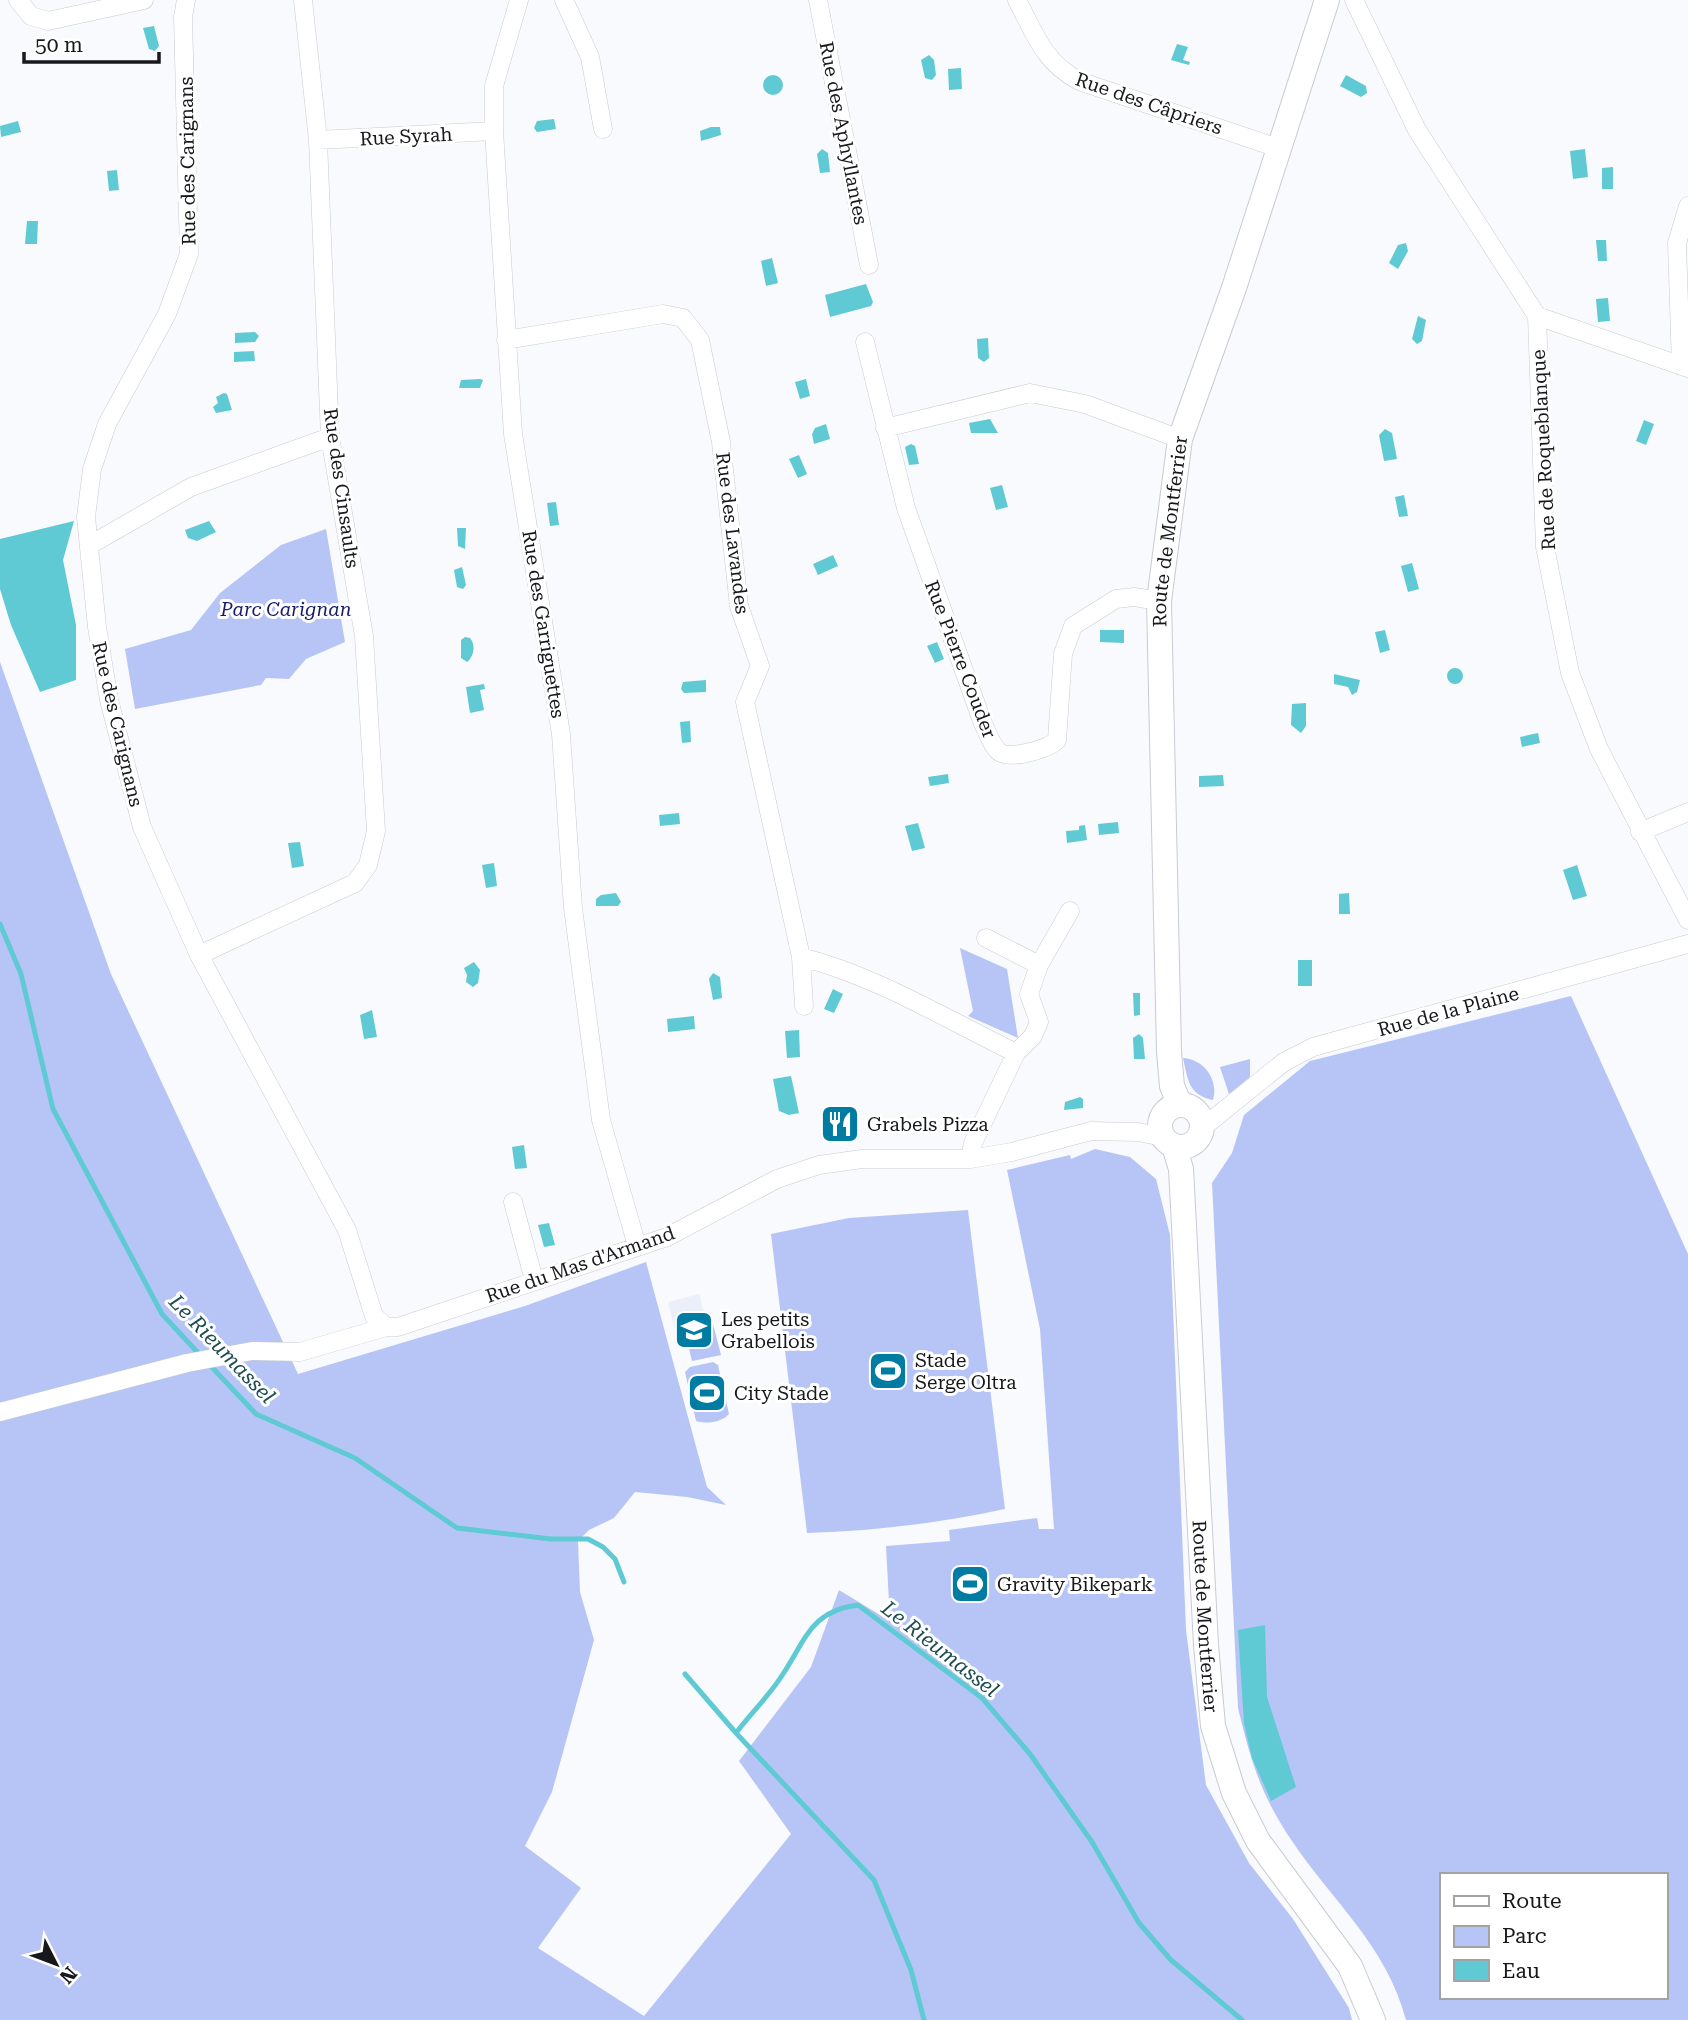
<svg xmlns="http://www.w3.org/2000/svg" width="1688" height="2020" viewBox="0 0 1688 2020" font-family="'Roboto Serif',serif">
<rect width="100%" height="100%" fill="#f9fafe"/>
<path fill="#eaeffa" d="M 699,1294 L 707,1325 L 713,1324 L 721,1355 L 692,1361 L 688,1344 L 679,1346 L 668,1302 Z"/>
<path fill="#b6c5f5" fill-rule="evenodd" d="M 326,529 L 345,642 L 306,659 L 289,679 L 266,678 L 261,685 L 135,709 L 125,649 L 191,630 L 220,593 L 281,545 Z
M 0,662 L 111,974 L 298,1374 L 525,1306 L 646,1262 L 707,1487 L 726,1505 L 687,1497 L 635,1492 L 614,1518 L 589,1530 L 578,1541 L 580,1592 L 594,1640 L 552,1792 L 525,1846 L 581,1888 L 538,1948 L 644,2016 L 791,1834 L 739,1761 L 811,1667 L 839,1590 L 890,1621 L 886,1546 L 950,1541 L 949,1530 L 1037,1518 L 1039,1529 L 1054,1529 L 1040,1329 L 1007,1170 L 1070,1155 L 1071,1159 L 1095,1149 L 1130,1157 L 1156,1179 L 1170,1235 L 1186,1630 L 1206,1785 L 1249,1863 L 1293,1919 L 1349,2008 L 1352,2020 L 0,2020 Z
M 960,948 L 1007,969 L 1018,1038 L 968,1016 L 973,1011 Z
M 1571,996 L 1688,1254 L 1688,2020 L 1406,2020 C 1386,1945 1333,1902 1292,1841 C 1260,1794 1251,1761 1238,1708 L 1212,1183 L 1232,1153 L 1244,1115 L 1310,1061 ZM 1441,1875 L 1665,1875 L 1665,1997 L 1441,1997 Z
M 1183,1058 C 1204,1059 1219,1080 1213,1100 C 1189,1095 1188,1081 1183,1058 Z
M 1250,1059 L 1250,1077 L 1229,1094 L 1220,1067 Z
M 968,1210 L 1005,1509 C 939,1523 875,1531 807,1533 L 771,1234 L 849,1218 Z
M 713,1324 L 721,1355 L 692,1361 L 688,1344 L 679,1346 L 675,1334 Z
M 713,1362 L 718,1365 L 729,1414 C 721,1423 706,1424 696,1421 L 685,1372 L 690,1367 Z"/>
<path fill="#5fcad4" d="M 154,26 L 159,46 L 155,51 L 149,49 L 143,28 Z
M 1177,44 L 1188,47 L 1183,60 L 1190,62 L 1189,65 L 1171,60 Z
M 929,55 L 934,60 L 936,75 L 932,80 L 925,78 L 921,60 Z
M 961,68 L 962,89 L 949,90 L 948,69 Z
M763 85a10 10 0 1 1 20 0a10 10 0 1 1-20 0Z
M 1346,75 L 1366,86 L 1367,93 L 1361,97 L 1340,86 Z
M 554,119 L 556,129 L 537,132 L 534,128 L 537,121 Z
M 18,121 L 21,132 L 1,137 L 0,126 Z
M 711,127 L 720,127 L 721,135 L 701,141 L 700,131 Z
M 822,149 L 828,153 L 830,172 L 820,173 L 817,154 Z
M 1585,149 L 1588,177 L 1573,179 L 1570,151 Z
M 1613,167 L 1613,189 L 1602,189 L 1602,168 Z
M 117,170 L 119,190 L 109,191 L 107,171 Z
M 27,221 L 38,221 L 37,244 L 25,244 Z
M 1596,240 L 1606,240 L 1607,261 L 1598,261 Z
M 1406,243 L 1408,251 L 1398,269 L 1389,263 L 1398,245 Z
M 772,258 L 778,283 L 766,286 L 761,261 Z
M 866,284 L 873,302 L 871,306 L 830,317 L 825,295 Z
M 1608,298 L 1610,321 L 1598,322 L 1596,299 Z
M 1418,316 L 1426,320 L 1422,341 L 1417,344 L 1412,339 Z
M 255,332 L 259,336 L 255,342 L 235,343 L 235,333 Z
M 988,338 L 989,358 L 984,362 L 978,358 L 977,339 Z
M 254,351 L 255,361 L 234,362 L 234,352 Z
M 480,379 L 483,380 L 480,388 L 459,388 L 461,380 Z
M 806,379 L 810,396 L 800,399 L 795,382 Z
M 224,393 L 227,394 L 232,410 L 216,413 L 213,407 L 218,403 L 216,397 Z
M 990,419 L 998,433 L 971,433 L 969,423 Z
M 1644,420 L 1654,424 L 1646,445 L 1636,441 Z
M 826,424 L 830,439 L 814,444 L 812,434 L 815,428 Z
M 1385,429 L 1392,433 L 1397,459 L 1384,461 L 1379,435 Z
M 911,444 L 915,446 L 919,464 L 909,465 L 905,447 Z
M 799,455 L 807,474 L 798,478 L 789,459 Z
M 1002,485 L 1008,507 L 996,510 L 990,488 Z
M 1404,495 L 1408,516 L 1399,517 L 1395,497 Z
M 556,502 L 559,525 L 550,526 L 547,503 Z
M 74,521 L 63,560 L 76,625 L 76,680 L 40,692 L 11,625 L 0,589 L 0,539 Z
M 209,521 L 216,532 L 197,541 L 188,538 L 185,530 Z
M 457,528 L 466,528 L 465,549 L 458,546 Z
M 833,555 L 838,566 L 818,575 L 813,564 Z
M 1412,563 L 1419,589 L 1408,592 L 1401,566 Z
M 462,567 L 466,585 L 463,589 L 457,587 L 454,570 Z
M 1100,630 L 1124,630 L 1124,643 L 1100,642 Z
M 1385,630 L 1390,650 L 1380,653 L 1375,632 Z
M 465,637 L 470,638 C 476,645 474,656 467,662 L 461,658 L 461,640 Z
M 937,642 L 944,659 L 935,663 L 927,646 Z
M1447 676a8 8 0 1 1 16 0a8 8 0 1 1-16 0Z
M 1334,674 L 1360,680 L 1357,692 L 1352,695 L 1348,687 L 1334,684 Z
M 706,680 L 706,692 L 684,693 L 681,689 L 683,682 Z
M 484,684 L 485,689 L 480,690 L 484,710 L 470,713 L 466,687 Z
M 1306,703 L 1306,726 L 1301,733 L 1291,725 L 1292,704 Z
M 690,721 L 691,742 L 682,743 L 680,722 Z
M 1538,733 L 1540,743 L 1522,747 L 1520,737 Z
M 948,774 L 949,783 L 930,786 L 928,777 Z
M 1223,775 L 1224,786 L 1199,787 L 1199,776 Z
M 679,813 L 680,824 L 660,826 L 659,815 Z
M 1118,822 L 1119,833 L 1099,835 L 1098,824 Z
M 918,823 L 925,848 L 912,851 L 905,826 Z
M 1085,825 L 1087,840 L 1067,843 L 1066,831 L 1079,830 L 1079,826 Z
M 300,842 L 304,866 L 292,868 L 288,843 Z
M 494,863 L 497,886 L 486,888 L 482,865 Z
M 1577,865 L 1587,896 L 1573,900 L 1563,870 Z
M 616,893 L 621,902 L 618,906 L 596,906 L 596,899 L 601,895 Z
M 1349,893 L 1350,914 L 1339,914 L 1339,894 Z
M 1298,960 L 1312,960 L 1312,986 L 1298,986 Z
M 474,962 L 480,970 L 478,983 L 473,987 L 466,982 L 467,975 L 464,968 Z
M 713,973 L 720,977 L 722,998 L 713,1000 L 709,979 Z
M 833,989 L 843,994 L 834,1013 L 824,1009 Z
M 1133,993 L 1140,993 L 1140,1015 L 1134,1016 Z
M 372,1010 L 377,1037 L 364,1039 L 360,1015 Z
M 694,1016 L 695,1029 L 668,1032 L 667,1019 Z
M 799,1030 L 800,1057 L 787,1058 L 785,1031 Z
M 1139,1034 L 1143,1038 L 1145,1059 L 1134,1059 L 1133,1038 Z
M 791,1076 L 799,1113 L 789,1115 L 779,1111 L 773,1079 Z
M 1080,1097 L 1083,1099 L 1083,1108 L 1064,1110 L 1065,1102 Z
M 524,1145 L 527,1168 L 515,1169 L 512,1147 Z
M 549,1223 L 555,1245 L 544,1247 L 538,1225 Z
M 1265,1625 L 1267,1697 L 1296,1787 L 1271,1801 L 1252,1758 L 1244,1724 L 1238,1630 Z"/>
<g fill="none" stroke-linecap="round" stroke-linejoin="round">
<path stroke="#5fcad4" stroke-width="5" d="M 0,924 L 21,974 L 53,1109 L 162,1314 L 200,1355
M 207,1362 L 256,1414 L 355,1458 L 457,1528 L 551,1539 L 588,1539 L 603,1547 L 615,1559 L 624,1582
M 685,1674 L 736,1733 C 751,1713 770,1695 783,1674 C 806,1639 811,1611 858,1605 L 982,1698 L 1030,1754 L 1092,1842 L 1139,1923 L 1171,1960 L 1242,2020
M 736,1733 L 874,1880 L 911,1970 L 924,2020"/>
<g stroke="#c8cbd2" stroke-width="19">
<path id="street" d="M 18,0 L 31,16 L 48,21 L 144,0
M 186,0 L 183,17 L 189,254 L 167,314 L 107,424 L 92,469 L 86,517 L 97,627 L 109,700 L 142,827 L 199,955 L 347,1230 L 374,1316 L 386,1327
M 519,0 L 494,86 L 494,131 L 513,434 L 561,734 L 573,908 L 601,1120 L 637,1246
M 564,0 L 590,57 L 603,129
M 818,0 L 869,265
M 1017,0 C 1036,36 1043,61 1079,81 L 1278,148
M 1354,0 L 1417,130 L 1537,316 L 1545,547 L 1570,673 L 1599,749 L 1688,920
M 318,140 L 494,131
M 1537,316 L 1688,368
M 506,340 L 663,314 L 683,318 L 700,340 L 721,442 L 739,606 L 760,666 L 745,702 L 801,957 L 804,1006
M 865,342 L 906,508 L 982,721 C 986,730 991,744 998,751 C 1008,761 1049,749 1057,740 L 1063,654 L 1073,626 L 1116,599 L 1134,597 L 1159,601
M 1681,366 L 1677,243 L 1688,206
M 885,428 L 1030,393 L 1085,404 L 1180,439
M 90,545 L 191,487 L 330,437
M 1640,832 L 1688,812
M 986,938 L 1039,965
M 199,955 L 355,883 L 368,865 L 376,831 L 364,636 L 330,437 L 318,140 L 303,0
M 801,957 C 876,976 946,1019 1016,1053
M 1202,1128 L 1284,1062 L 1313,1047 L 1688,944
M 970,1159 L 973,1143 L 1016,1053 L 1033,1036 L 1039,1022 L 1029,994 L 1039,965 L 1070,911
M 513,1202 L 534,1280
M 0,1412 L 187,1363 L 252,1351 L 300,1352 L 386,1327 L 398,1327 L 667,1237 L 777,1179 L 819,1165 L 862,1159 L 970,1159 L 1012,1152 L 1091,1131 L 1138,1132 L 1163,1137"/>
</g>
<g stroke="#c8cbd2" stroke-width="26">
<g id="secondary">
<path id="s1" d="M 1180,1105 L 1172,1086 L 1169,1052 L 1159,601 L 1180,439 L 1234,288 L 1327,0"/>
<circle cx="1181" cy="1126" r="21"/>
<path id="s2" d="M 1174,1146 L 1181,1169 L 1206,1645 L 1213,1726 L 1234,1793 L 1258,1841 L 1350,1966 L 1373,2020"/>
</g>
</g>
<use href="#street" stroke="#fff" stroke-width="18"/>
<use href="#secondary" stroke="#fff" stroke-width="24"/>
</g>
<defs>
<g id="restaurant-square" transform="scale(2.0125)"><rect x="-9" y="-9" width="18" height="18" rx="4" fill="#007ca3" stroke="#fff"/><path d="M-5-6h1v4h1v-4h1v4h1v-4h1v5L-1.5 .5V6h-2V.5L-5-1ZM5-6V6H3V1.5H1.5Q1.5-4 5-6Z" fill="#fff"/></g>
<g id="school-square" transform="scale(2.0125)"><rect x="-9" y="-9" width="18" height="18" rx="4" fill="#007ca3" stroke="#fff"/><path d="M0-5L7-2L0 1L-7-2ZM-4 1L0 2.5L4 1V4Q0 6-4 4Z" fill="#fff"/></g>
<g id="stadium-square" transform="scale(2.0125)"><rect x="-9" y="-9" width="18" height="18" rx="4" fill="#007ca3" stroke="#fff"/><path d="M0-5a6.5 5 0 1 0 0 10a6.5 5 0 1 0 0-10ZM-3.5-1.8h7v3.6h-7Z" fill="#fff"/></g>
</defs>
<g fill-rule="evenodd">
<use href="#restaurant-square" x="840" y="1124"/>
<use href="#school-square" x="694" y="1330"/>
<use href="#stadium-square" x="888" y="1371"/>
<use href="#stadium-square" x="707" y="1393"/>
<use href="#stadium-square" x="970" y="1584"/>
</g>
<g text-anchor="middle" stroke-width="6" stroke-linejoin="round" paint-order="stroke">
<g font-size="19" fill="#17181b" stroke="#fff">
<text transform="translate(1149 103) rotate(19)" y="7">Rue des Câpriers</text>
<text transform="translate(844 133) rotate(79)" y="7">Rue des Aphyllantes</text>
<text transform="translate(406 136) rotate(-3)" y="7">Rue Syrah</text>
<text transform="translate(187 161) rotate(-91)" y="7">Rue des Carignans</text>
<text transform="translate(1543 450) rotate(-93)" y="7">Rue de Roqueblanque</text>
<text transform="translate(342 488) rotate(82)" y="7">Rue des Cinsaults</text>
<text dy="7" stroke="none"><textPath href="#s1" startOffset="576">Route de Montferrier</textPath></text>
<text transform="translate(733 533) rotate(83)" y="7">Rue des Lavandes</text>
<text transform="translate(544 624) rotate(81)" y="7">Rue des Garriguettes</text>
<text transform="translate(961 659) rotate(69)" y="7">Rue Pierre Couder</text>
<text transform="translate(118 724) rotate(77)" y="7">Rue des Carignans</text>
<text transform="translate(1448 1011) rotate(-15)" y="7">Rue de la Plaine</text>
<text transform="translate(580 1264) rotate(-19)" y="7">Rue du Mas d'Armand</text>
<text dy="7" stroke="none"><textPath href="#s2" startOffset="472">Route de Montferrier</textPath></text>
</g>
<g font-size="19" font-style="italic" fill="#151c67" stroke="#fff">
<text x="286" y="616">Parc Carignan</text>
</g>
<g font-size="19" fill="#17181b" stroke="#fff" text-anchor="start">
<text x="867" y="1131">Grabels Pizza</text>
<text x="721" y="1326">Les petits<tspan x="721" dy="22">Grabellois</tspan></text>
<text x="915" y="1367">Stade<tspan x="915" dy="22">Serge Oltra</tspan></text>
<text x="734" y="1400">City Stade</text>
<text x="997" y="1591">Gravity Bikepark</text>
</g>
<g font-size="21" font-style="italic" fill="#1d4d51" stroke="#fff">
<text transform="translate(222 1349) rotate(46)" y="7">Le Rieumassel</text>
<text transform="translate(940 1649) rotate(38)" y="7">Le Rieumassel</text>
</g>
</g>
<rect x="1440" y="1873" width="228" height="126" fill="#ffffff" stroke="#a2a3a4" stroke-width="2"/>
<rect x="1454" y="1896" width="35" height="10" fill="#ffffff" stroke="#a2a3a4" stroke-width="2"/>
<text x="1502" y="1908" font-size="21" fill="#17181b">Route</text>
<rect x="1454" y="1926" width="35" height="21" fill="#b6c5f5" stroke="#a2a3a4" stroke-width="2"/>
<text x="1502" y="1943" font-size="21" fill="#17181b">Parc</text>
<rect x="1454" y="1960" width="35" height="21" fill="#5fcad4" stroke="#a2a3a4" stroke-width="2"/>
<text x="1502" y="1978" font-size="21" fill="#17181b">Eau</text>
<g transform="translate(56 1964) rotate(132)" stroke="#ffffff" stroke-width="5" paint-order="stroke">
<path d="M0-5L12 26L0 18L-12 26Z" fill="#17181b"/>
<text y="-10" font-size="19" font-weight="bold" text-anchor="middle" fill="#17181b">N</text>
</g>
<path d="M24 52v10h135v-10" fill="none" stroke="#17181b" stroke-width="3.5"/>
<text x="35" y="52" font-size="21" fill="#17181b" stroke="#ffffff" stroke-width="5" paint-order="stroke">50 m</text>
</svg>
